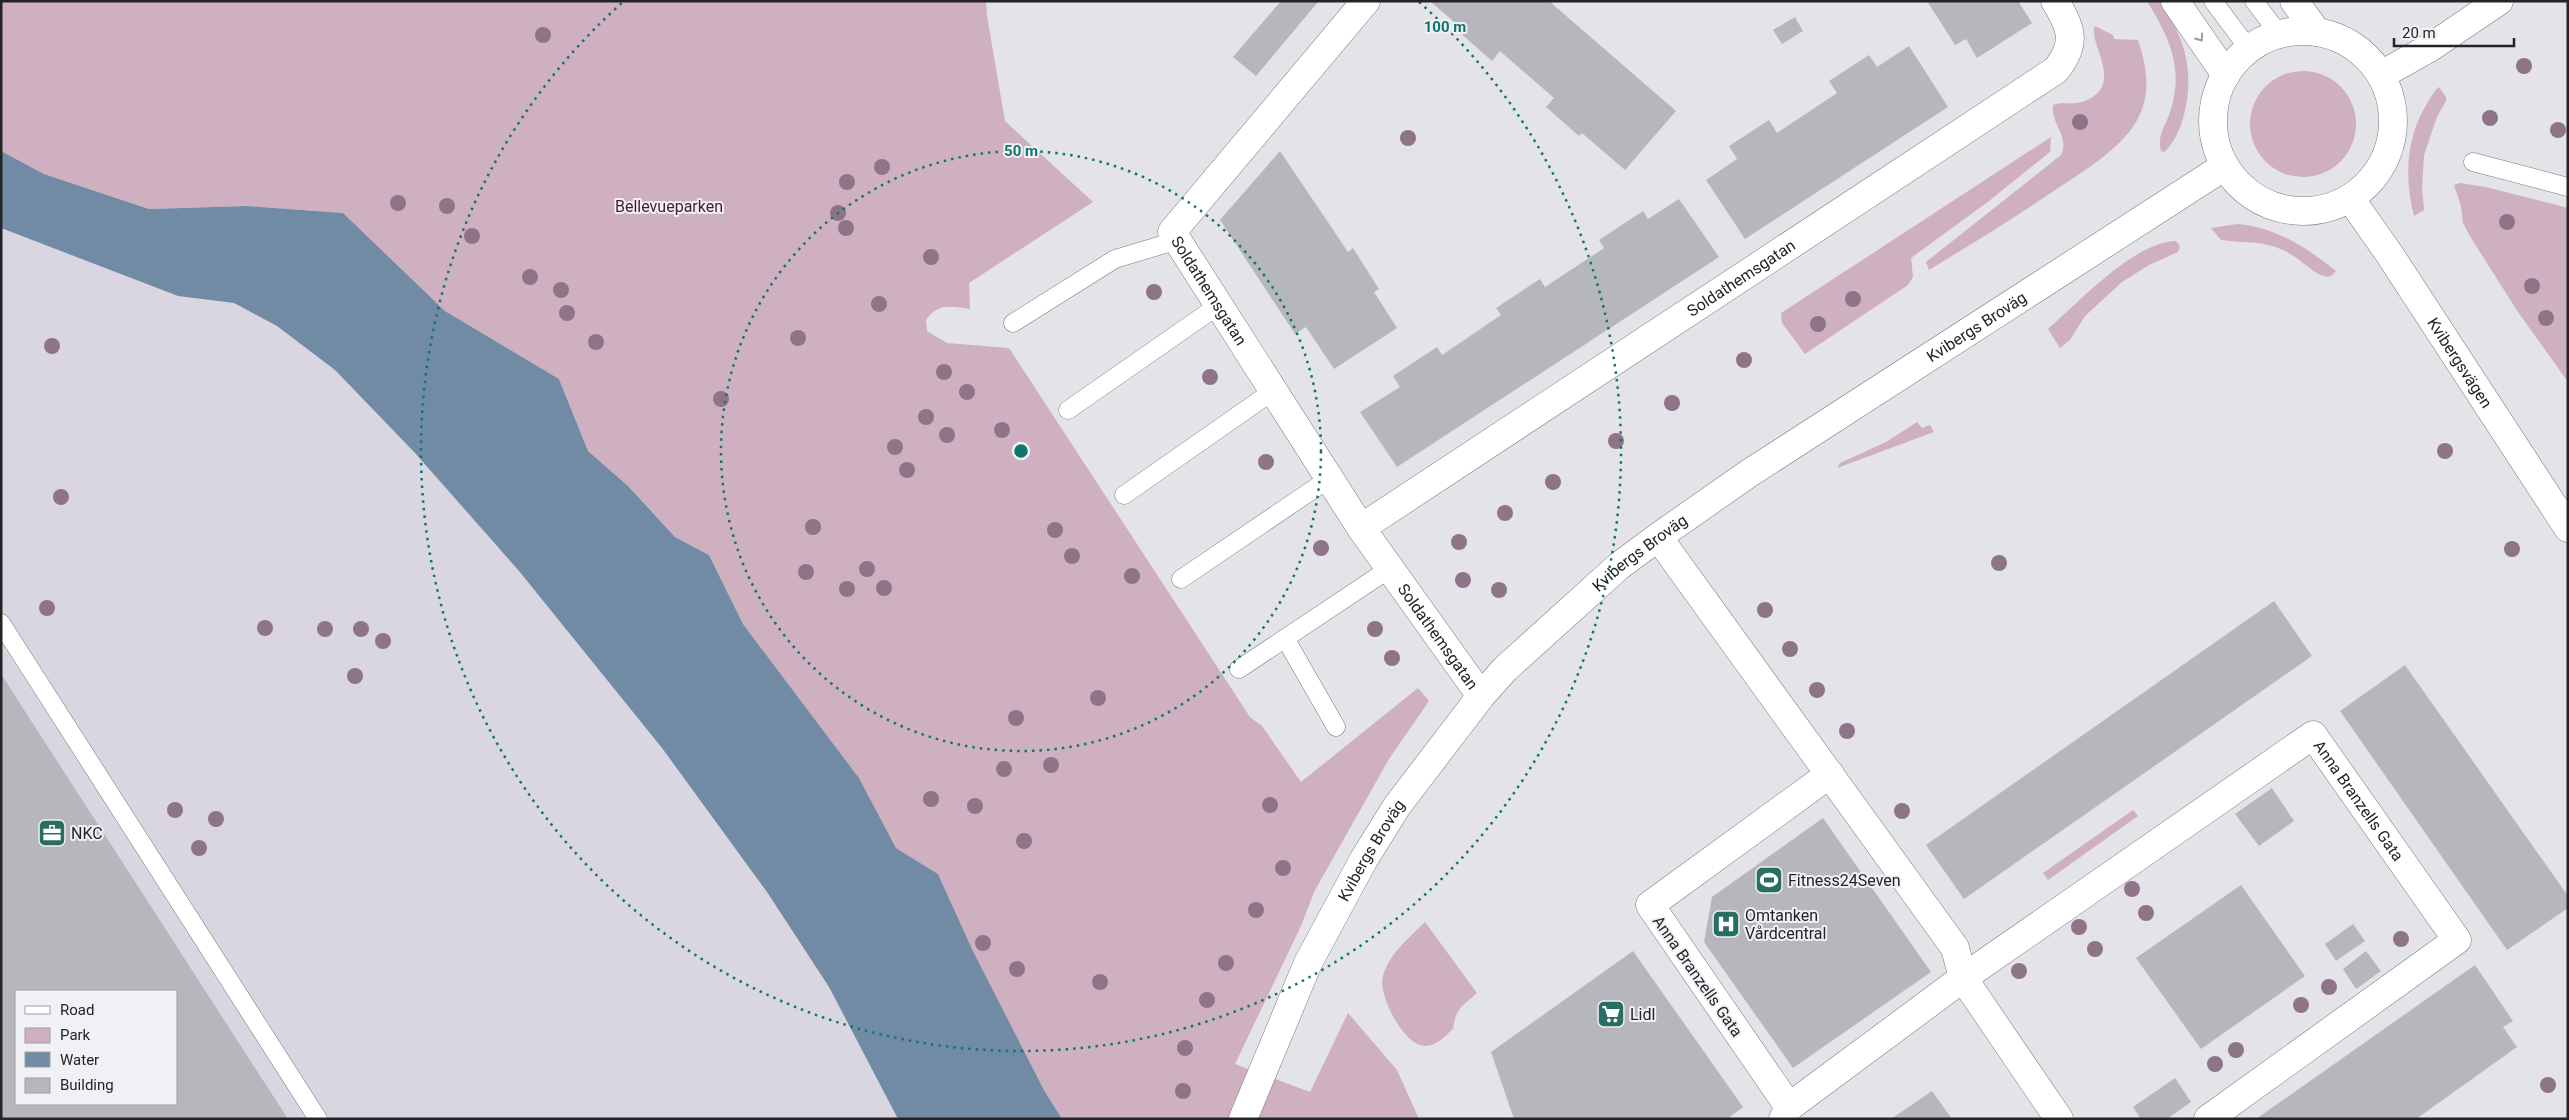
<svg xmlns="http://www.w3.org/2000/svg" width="2569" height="1120" viewBox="0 0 2569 1120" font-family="Roboto,sans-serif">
<rect width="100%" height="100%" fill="#e4e3e8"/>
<path fill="#d9d6e2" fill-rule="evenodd" d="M 1,228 L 178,296 L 234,303 L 277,326 L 335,370 L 415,453 L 519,571 L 662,748 L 767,892 L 829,987 L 898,1119 L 1,1119 ZM 16,991 L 176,991 L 176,1104 L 16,1104 Z"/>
<path fill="#cfb0c1" d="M 1,1 L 986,1 L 987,16 L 1005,121 L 1093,202 L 969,283 L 970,309 C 952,306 937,303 926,320 L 927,331 L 947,343 L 1009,348 L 1250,717 L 1262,726 L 1301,782 L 1418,688 L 1429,701 L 1389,759 L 1314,892 L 1301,926 L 1235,1064 L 1310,1092 L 1348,1013 L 1397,1070 L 1419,1119 L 1062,1119 L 1044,1090 L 973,951 L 938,874 L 896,848 L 859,778 L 743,624 L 709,555 L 675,537 L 628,486 L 588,451 L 559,379 L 445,311 L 343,213 L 247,206 L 149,209 L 44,174 L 1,151 Z
M 2147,1 L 2160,1 C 2185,38 2195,71 2184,115 C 2181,127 2174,144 2164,152 L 2161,151 C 2157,136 2164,129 2169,115 C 2185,70 2170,39 2147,1 Z
M 2095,26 L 2113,35 L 2114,39 L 2138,40 C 2147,67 2152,95 2136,122 C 2121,148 2083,172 2058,188 C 2016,217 1973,243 1929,270 L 1926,262 L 2061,155 C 2070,136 2050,123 2053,105 C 2062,101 2075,106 2087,100 C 2125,83 2087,42 2095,26 Z
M2250 124a53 53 0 1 1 106 0a53 53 0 1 1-106 0Z
M 2439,87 L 2446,97 L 2446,101 L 2437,117 L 2424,155 L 2422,187 L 2424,210 L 2414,216 C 2404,177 2406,137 2428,102 C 2431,97 2434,91 2439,87 Z
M 2051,137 L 2050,152 L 1989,201 L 1911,258 L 1913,277 L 1908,285 L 1805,354 L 1782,323 L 1781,313 Z
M 2460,183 L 2486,187 L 2568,208 L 2568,382 L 2518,312 L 2471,238 L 2463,223 L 2461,206 L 2454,185 Z
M 2237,224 C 2275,227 2306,247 2336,271 L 2331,276 C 2319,280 2303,261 2292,255 C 2267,239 2247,244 2221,240 L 2211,228 Z
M 2176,241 L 2180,246 L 2178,252 L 2149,265 L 2122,282 L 2085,316 L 2070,340 L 2060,348 L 2048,329 C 2078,303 2134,242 2176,241 Z
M 1917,422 L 1922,428 L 1930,425 L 1934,432 L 1837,468 L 1840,463 L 1886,442 Z
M 2133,810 L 2138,816 L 2048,880 L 2043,873 Z
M 1425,922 L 1477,993 C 1462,1007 1456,1007 1453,1029 C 1445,1036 1437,1046 1425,1046 C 1404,1046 1377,994 1383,976 C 1389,954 1409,938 1425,922 Z"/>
<path fill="#728ba4" d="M 1,151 L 44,174 L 149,209 L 247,206 L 343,213 L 445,311 L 559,379 L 588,451 L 628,486 L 675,537 L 709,555 L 743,624 L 859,778 L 896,848 L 938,874 L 973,951 L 1044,1090 L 1062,1119 L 898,1119 L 829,987 L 767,892 L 662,748 L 519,571 L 415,453 L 335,370 L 277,326 L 234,303 L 178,296 L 1,228 Z"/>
<path fill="#b6b7bc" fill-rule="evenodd" d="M 1281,1 L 1318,2 L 1256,76 L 1233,57 Z
M 1430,1 L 1549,1 L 1676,111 L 1625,170 L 1582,133 L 1579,136 L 1546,107 L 1554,98 L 1500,51 L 1492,61 L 1458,31 L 1461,28 Z
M 1927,1 L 2018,1 L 2032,23 L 1977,58 L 1966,39 L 1955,45 Z
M 1795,17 L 1803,31 L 1782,44 L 1773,30 Z
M 1909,46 L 1948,107 L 1745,239 L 1706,180 L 1737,159 L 1729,146 L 1769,120 L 1777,133 L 1837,93 L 1829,81 L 1869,55 L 1877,67 Z
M 1280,151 L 1348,252 L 1353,248 L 1379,289 L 1374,292 L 1397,328 L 1334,369 L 1306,327 L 1295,334 L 1220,220 Z
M 1679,199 L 1719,257 L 1397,467 L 1360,412 L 1400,387 L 1393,376 L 1437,347 L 1442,355 L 1501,315 L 1496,308 L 1540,279 L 1545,287 L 1604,248 L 1599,240 L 1643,211 L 1648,219 Z
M 2274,601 L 2312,656 L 1964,899 L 1926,845 Z
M 2405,665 L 2568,896 L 2568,908 L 2507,950 L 2340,711 Z
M 1,674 L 288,1119 L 1,1119 ZM 16,991 L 176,991 L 176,1104 L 16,1104 Z
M 2272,788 L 2294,821 L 2259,846 L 2235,814 Z
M 1823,818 L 1931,972 L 1793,1068 L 1704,942 L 1712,897 Z
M 2241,885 L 2305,976 L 2201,1049 L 2136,958 Z
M 2353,924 L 2365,941 L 2336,961 L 2325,944 Z
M 1633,951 L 1743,1107 L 1727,1119 L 1514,1119 L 1491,1052 Z
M 2366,951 L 2381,971 L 2356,989 L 2343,969 Z
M 2475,965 L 2513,1021 L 2503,1027 L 2517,1047 L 2416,1119 L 2256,1119 Z
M 2175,1078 L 2191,1102 L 2167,1119 L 2141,1119 L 2133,1107 Z
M 1932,1091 L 1952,1119 L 1891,1119 Z"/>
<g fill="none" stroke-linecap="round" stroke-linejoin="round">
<g stroke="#7a797e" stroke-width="19">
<path id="service" d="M 2213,1 L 2249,49
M 2254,1 L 2280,35
M 2473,162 L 2568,187
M 1013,323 L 1115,259 L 1178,240
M 1068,410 L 1219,305
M 1124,495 L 1273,391
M 1181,579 L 1330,478
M 1,623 L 318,1119
M 1285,638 L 1336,727
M 1239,669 L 1389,569"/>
</g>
<g stroke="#7a797e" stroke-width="29">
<g id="minor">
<path id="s1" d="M 1366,1 L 1172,232 L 1361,528 L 1481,696"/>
<path d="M 2381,75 L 2431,47 L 2499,1"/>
<path id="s2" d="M 1361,528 L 2056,70 C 2077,44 2072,28 2055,1"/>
<path d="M 1658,537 L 1955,948 L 1963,978 L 2059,1119"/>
<path d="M 1789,1107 L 1650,905 L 1830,774"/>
<path id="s3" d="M 1243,1119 L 1308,963 L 1364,859 L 1397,806 L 1481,696 L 1505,669 L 1619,566 L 1658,537 L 1748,474 L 2225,166"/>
<path id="s4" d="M 1783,1119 L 1789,1107 L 1963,978 L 2313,735 L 2457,940 L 2208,1119"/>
</g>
</g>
<g stroke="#7a797e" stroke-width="29">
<g id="tertiary">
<path d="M 2175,1 L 2226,75"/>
<path d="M 2294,1 L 2317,32"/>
<circle cx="2303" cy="121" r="90"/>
<path id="s5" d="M 2350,198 L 2390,255 L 2568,528"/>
</g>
</g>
<use href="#service" stroke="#fff" stroke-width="18"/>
<use href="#minor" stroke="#fff" stroke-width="28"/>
<use href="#tertiary" stroke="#fff" stroke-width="28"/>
</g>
<g fill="#8d7486">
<circle cx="543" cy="35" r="8"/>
<circle cx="2524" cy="66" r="8"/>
<circle cx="2490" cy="118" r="8"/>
<circle cx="2080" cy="122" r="8"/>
<circle cx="2558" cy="130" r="8"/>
<circle cx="1408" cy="138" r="8"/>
<circle cx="882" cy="167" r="8"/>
<circle cx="847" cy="182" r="8"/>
<circle cx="398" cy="203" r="8"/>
<circle cx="447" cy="206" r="8"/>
<circle cx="838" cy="213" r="8"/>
<circle cx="2507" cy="222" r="8"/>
<circle cx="846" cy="228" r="8"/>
<circle cx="472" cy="236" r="8"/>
<circle cx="931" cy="257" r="8"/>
<circle cx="530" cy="277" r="8"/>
<circle cx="2532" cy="286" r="8"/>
<circle cx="561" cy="290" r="8"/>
<circle cx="1154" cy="292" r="8"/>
<circle cx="1853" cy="299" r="8"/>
<circle cx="879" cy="304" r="8"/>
<circle cx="567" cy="313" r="8"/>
<circle cx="2546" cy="318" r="8"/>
<circle cx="1818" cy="324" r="8"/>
<circle cx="798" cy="338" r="8"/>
<circle cx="596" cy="342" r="8"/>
<circle cx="52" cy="346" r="8"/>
<circle cx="1744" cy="360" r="8"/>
<circle cx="944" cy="372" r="8"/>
<circle cx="1210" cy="377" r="8"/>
<circle cx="967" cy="392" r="8"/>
<circle cx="721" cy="399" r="8"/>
<circle cx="1672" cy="403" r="8"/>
<circle cx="926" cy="417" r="8"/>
<circle cx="1002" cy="430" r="8"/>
<circle cx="947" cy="435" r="8"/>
<circle cx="1616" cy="441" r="8"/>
<circle cx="895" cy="447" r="8"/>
<circle cx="2445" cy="451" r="8"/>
<circle cx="1266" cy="462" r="8"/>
<circle cx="907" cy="470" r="8"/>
<circle cx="1553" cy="482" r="8"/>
<circle cx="61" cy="497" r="8"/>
<circle cx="1505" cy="513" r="8"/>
<circle cx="813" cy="527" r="8"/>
<circle cx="1055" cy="530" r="8"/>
<circle cx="1459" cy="542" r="8"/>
<circle cx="1321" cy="548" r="8"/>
<circle cx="2512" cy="549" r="8"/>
<circle cx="1072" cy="556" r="8"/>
<circle cx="1999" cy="563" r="8"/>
<circle cx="867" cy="569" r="8"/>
<circle cx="806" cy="572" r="8"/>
<circle cx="1132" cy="576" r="8"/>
<circle cx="1463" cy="580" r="8"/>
<circle cx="884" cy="588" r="8"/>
<circle cx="847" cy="589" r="8"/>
<circle cx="1499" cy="590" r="8"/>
<circle cx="47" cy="608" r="8"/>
<circle cx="1765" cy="610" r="8"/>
<circle cx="265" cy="628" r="8"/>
<circle cx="325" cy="629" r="8"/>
<circle cx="361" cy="629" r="8"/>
<circle cx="1375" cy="629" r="8"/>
<circle cx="383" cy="641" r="8"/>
<circle cx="1790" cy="649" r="8"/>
<circle cx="1392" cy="658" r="8"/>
<circle cx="355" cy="676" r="8"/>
<circle cx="1817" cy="690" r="8"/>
<circle cx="1098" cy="698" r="8"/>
<circle cx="1016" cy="718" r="8"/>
<circle cx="1847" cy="731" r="8"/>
<circle cx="1051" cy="765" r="8"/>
<circle cx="1004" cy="769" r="8"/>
<circle cx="931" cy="799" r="8"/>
<circle cx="1270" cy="805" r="8"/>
<circle cx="975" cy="806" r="8"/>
<circle cx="175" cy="810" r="8"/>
<circle cx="1902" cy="811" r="8"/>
<circle cx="216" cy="819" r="8"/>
<circle cx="1024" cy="841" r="8"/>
<circle cx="199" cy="848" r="8"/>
<circle cx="1283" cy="868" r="8"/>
<circle cx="2132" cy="889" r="8"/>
<circle cx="1256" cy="910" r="8"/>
<circle cx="2146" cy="913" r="8"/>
<circle cx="2079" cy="927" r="8"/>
<circle cx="2401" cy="939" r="8"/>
<circle cx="983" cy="943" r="8"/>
<circle cx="2095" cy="949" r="8"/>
<circle cx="1226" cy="963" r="8"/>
<circle cx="1017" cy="969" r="8"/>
<circle cx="2019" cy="971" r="8"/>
<circle cx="1100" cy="982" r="8"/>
<circle cx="2329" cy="987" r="8"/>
<circle cx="1207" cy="1000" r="8"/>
<circle cx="2301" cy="1005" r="8"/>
<circle cx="1185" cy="1048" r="8"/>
<circle cx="2236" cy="1050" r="8"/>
<circle cx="2215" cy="1064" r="8"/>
<circle cx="2548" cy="1085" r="8"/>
<circle cx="1183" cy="1091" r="8"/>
</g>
<defs><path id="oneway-chevron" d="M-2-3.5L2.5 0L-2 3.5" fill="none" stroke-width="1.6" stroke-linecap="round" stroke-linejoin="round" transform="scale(1.25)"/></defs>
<use stroke="#9c9c9d" href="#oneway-chevron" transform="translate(2200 38) rotate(55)"/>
<g fill="none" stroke="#0f766e" stroke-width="2.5" stroke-dasharray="2.5 5">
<circle cx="1021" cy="451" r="300"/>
<path d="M1419 2A600 600 0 1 1 623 2"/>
</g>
<defs>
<g id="office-square" transform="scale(1.4375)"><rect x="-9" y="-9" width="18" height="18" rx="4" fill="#296e62" stroke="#f1f0f5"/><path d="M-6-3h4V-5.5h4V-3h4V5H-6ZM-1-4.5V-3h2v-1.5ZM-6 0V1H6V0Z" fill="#fff"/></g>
<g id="stadium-square" transform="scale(1.4375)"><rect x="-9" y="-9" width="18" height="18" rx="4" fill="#296e62" stroke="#f1f0f5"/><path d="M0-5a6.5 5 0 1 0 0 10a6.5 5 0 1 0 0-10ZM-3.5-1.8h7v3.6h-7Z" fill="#fff"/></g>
<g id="hospital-square" transform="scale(1.4375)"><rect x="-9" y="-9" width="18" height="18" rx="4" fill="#296e62" stroke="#f1f0f5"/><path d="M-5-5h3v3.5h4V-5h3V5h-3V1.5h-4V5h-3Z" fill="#fff"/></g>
<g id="supermarket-square" transform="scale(1.4375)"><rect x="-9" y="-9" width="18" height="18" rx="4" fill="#296e62" stroke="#f1f0f5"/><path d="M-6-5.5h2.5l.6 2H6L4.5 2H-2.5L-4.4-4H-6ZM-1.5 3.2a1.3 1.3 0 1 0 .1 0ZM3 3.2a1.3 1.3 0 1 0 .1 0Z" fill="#fff"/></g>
</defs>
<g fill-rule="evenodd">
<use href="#office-square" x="52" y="833"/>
<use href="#stadium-square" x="1769" y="880"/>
<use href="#hospital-square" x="1726" y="924"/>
<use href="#supermarket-square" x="1611" y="1014"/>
</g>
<g text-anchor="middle" stroke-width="4" stroke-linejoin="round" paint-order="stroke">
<g font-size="16" fill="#451935" stroke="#f1f0f5">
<text x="669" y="212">Bellevueparken</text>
</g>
<g font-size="16" fill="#242426" stroke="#f1f0f5">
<text dy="6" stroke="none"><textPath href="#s2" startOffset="455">Soldathemsgatan</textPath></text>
<text dy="6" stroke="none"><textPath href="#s1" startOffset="371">Soldathemsgatan</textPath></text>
<text dy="6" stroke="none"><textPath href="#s3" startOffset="1108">Kvibergs Broväg</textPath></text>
<text dy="6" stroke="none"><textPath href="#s5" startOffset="198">Kvibergsvägen</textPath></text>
<text dy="6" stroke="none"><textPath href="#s3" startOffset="702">Kvibergs Broväg</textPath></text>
<text dy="6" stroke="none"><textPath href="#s1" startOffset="786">Soldathemsgatan</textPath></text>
<text dy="6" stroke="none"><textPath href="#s4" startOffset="736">Anna Branzells Gata</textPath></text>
<text dy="6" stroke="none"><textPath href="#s3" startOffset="298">Kvibergs Broväg</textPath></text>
<text transform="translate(1698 976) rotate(55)" y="6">Anna Branzells Gata</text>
</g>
<g font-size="16" fill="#242426" stroke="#f1f0f5" text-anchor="start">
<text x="71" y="839">NKC</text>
<text x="1788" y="886">Fitness24Seven</text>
<text x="1745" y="921">Omtanken<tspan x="1745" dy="18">Vårdcentral</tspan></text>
<text x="1630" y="1020">Lidl</text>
</g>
</g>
<circle cx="1021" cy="451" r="8" fill="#0f766e" stroke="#f1f0f5" stroke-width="2.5"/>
<g font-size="15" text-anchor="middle" font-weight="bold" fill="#0f766e" stroke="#f1f0f5" stroke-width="4" stroke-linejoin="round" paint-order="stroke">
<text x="1445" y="32">100 m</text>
<text x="1021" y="156">50 m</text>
</g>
<rect width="2569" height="1120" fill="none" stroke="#242426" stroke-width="5"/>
<rect x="15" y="990" width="162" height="115" fill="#f1f0f5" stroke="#9f9ea2"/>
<rect x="25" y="1006" width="25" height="8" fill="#ffffff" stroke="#9f9ea2"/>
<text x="60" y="1015" font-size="15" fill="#242426">Road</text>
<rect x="25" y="1028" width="25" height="15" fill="#cfb0c1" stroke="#9f9ea2"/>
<text x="60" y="1040" font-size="15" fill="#242426">Park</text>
<rect x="25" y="1052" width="25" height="15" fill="#728ba4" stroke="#9f9ea2"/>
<text x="60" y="1065" font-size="15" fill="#242426">Water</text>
<rect x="25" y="1078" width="25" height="15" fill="#b6b7bc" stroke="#9f9ea2"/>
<text x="60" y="1090" font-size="15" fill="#242426">Building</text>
<path d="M2394 38v8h120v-8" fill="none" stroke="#242426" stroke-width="2.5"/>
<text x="2402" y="38" font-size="15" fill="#242426" stroke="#f1f0f5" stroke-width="4" paint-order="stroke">20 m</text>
</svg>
